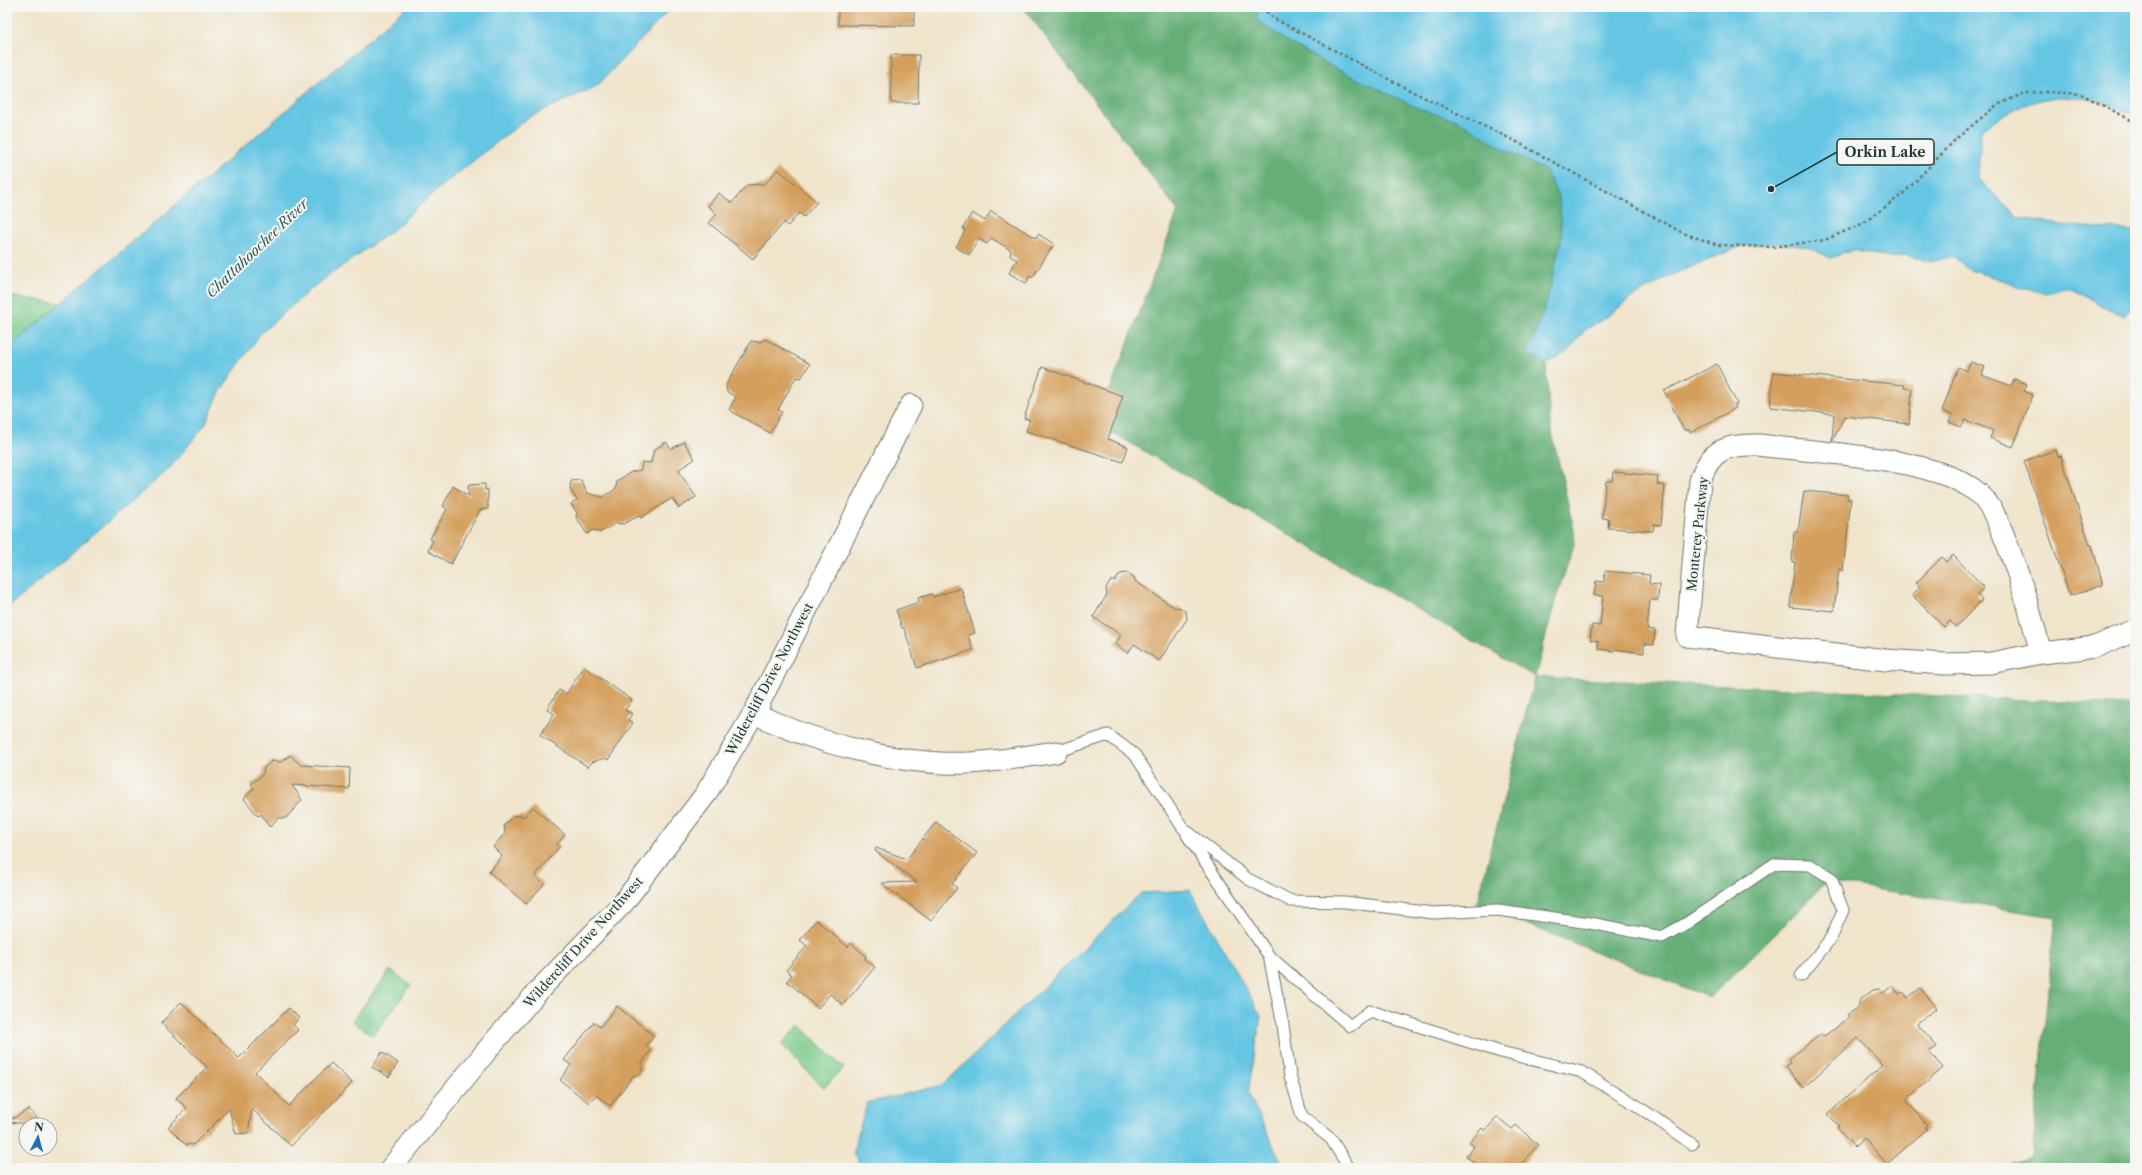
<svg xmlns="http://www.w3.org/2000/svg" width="2142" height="1175" viewBox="0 0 2142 1175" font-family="'Libre Caslon Text',serif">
<rect width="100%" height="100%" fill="#f6f6f2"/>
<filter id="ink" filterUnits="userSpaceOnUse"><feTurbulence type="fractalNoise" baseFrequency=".025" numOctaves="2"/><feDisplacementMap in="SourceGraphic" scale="8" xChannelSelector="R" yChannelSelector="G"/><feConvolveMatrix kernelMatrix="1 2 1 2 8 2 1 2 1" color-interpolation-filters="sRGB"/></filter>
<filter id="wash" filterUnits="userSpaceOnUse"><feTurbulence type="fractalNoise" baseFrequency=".012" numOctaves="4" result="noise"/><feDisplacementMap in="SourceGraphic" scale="16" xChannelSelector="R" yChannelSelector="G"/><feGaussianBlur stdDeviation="0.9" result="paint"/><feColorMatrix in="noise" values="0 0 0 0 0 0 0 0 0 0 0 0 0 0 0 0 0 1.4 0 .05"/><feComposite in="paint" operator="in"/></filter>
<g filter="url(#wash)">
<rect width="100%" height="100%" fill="#f0e4cb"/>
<path fill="#7ccb8b" stroke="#4e8460" d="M 7,296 L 60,303 L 7,349 Z
M 390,970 L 411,985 L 373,1036 L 352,1021 Z
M 800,1025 L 844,1068 L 824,1088 L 781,1044 Z"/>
<path fill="#65af77" stroke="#427656" d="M 1023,7 L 1258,7 L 1256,19 L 1288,42 L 1333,67 L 1422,110 L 1460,121 L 1502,148 L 1546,171 L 1559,198 L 1562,236 L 1547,301 L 1537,330 L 1527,352 L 1546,364 L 1550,424 L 1574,530 L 1575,542 L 1556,598 L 1535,677 L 2135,705 L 2135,1168 L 1998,1168 L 2032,1158 L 2055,917 L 1827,882 L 1710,998 L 1477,904 L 1535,677 L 1097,424 L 1178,211 Z"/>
<path fill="#65c6e4" stroke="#42828c" d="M 407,7 L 672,7 L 597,86 L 529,117 L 440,187 L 394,229 L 313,287 L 260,334 L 221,390 L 205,425 L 169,469 L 7,609 L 7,349 Z
M 1258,7 L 2135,7 L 2135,114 C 2123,112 2112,105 2100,102 C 2053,89 2020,103 1981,129 L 1978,179 L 2018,217 L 2060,225 L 2135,231 L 2135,304 L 2124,316 L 2109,310 L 2070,287 L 2046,293 L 2021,288 L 2011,283 L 1970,270 L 1953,256 L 1931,262 L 1907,255 L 1890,258 L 1853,250 L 1831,258 L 1807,247 L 1774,243 L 1742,246 L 1672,275 L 1631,298 L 1608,316 L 1585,330 L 1569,350 L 1546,364 L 1527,352 L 1537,330 L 1547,301 L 1562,236 L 1559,198 L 1546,171 L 1502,148 L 1460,121 L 1422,110 L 1333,67 L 1288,42 L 1256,19 Z
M 1190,890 L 1261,1016 L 1248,1093 L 1284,1168 L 862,1168 L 853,1152 L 867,1103 L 943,1085 L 1141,893 Z"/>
<g id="blocks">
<path fill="#d49f5c" d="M 838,7 L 914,7 L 914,26 L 838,25 Z
M 891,55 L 919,55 L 918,103 L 891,103 Z
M 778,169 L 817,202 L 804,217 L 799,213 L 788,226 L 784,222 L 753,259 L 709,223 L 717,214 L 708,206 L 719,193 L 732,203 L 747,185 L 765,184 Z
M 991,211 L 1036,238 L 1038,234 L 1054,244 L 1032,278 L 1030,276 L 1026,283 L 1009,273 L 1017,260 L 1010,256 L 1011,250 L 991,238 L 987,244 L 979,239 L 969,255 L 956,247 L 965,231 L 963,228 L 972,213 L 985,221 Z
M 765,339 L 810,364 L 801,378 L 796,377 L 778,410 L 782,412 L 770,433 L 729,410 L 736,397 L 727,392 L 726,385 L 751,341 L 760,342 Z
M 1971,362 L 1985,367 L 1982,375 L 2011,386 L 2014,379 L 2027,384 L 2024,391 L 2033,395 L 2013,447 L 1990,438 L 1993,431 L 1989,429 L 1965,420 L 1961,427 L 1949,422 L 1952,415 L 1942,411 L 1958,367 L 1967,371 Z
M 1717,364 L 1737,404 L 1734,405 L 1736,408 L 1690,433 L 1689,430 L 1684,430 L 1664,391 Z
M 1042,367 L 1123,396 L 1108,439 L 1128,447 L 1123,462 L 1026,431 L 1030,420 L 1024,418 Z
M 1773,372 L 1905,385 L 1904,388 L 1912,389 L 1909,424 L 1845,416 L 1832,441 L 1834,414 L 1770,407 Z
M 666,442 L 671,449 L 684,442 L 695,459 L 678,470 L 696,497 L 679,508 L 672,498 L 641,518 L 639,516 L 623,524 L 616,523 L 601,532 L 593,530 L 587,534 L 576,517 L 577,513 L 571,504 L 577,500 L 570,489 L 571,481 L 581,480 L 587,493 L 603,497 L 616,489 L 617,481 L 631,472 L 641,470 L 642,462 L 651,463 L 654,450 Z
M 2056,450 L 2058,457 L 2061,456 L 2090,545 L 2092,545 L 2103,585 L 2070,596 L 2024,461 Z
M 1613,472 L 1658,476 L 1657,484 L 1665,486 L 1661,525 L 1654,524 L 1653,531 L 1608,528 L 1609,519 L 1602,518 L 1606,481 L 1612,481 Z
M 485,484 L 485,490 L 488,489 L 488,509 L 480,510 L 451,564 L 428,551 L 433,540 L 430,539 L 447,509 L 443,506 L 453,486 L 469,496 L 468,485 Z
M 1804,491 L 1848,495 L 1847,499 L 1851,499 L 1843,570 L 1839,569 L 1834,611 L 1790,607 L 1795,562 L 1792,562 L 1794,532 L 1798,532 Z
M 1953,555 L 1984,587 L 1977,595 L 1982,600 L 1956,627 L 1950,621 L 1944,627 L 1912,595 L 1920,587 L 1916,583 L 1942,557 L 1946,562 Z
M 1605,571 L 1650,575 L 1649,584 L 1659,585 L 1658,600 L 1650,600 L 1647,629 L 1655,630 L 1654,645 L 1644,644 L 1644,653 L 1614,649 L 1614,651 L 1598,649 L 1598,641 L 1590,640 L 1592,625 L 1600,626 L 1603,596 L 1594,595 L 1596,581 L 1604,582 Z
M 1128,573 L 1134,577 L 1135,581 L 1175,608 L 1179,607 L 1186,612 L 1187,619 L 1159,661 L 1134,644 L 1128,653 L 1115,644 L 1121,635 L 1093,617 L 1107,595 L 1106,588 L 1111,581 L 1115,581 L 1120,574 Z
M 961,588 L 975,633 L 968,635 L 973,650 L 917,668 L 904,628 L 902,628 L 896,610 L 919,602 L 918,598 L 932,594 L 933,597 Z
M 584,667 L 632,700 L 625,710 L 632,714 L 628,720 L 633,723 L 608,760 L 605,758 L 592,762 L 588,767 L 540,735 L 554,714 L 547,709 L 559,690 L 566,694 Z
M 290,755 L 301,765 L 350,768 L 349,789 L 292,785 L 302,800 L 286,818 L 278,818 L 270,827 L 261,814 L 258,816 L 244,799 L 254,788 L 251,784 L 263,774 L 264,768 L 272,761 L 281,762 Z
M 533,807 L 565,835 L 557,844 L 560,846 L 535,876 L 544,884 L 526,904 L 489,872 L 502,856 L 493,847 L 505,833 L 504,825 L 513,816 L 525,816 Z
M 936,822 L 977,853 L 952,884 L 957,888 L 931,921 L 881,883 L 917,882 L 875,851 L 876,848 L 907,859 Z
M 816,920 L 848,947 L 851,943 L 866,956 L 865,959 L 875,967 L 843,1005 L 830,994 L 818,1008 L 787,981 L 792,975 L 786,970 L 807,946 L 800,940 Z
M 1892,986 L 1899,994 L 1903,992 L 1908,998 L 1920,988 L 1937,1008 L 1917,1023 L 1937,1047 L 1929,1052 L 1943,1068 L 1906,1100 L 1927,1125 L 1925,1127 L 1927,1129 L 1887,1164 L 1864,1138 L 1854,1147 L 1837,1128 L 1839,1126 L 1828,1114 L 1883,1065 L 1858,1038 L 1803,1088 L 1786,1066 L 1791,1063 L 1789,1059 L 1821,1034 L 1823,1037 L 1849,1017 L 1847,1015 L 1858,1007 L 1860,1000 L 1873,990 L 1879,989 L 1883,993 Z
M 181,1002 L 239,1058 L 289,1008 L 299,1018 L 293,1025 L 298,1030 L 255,1072 L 289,1106 L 331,1063 L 352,1083 L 291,1146 L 252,1109 L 248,1133 L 236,1134 L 229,1109 L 193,1145 L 185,1144 L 168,1127 L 187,1108 L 176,1098 L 207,1067 L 161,1023 Z
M 617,1006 L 654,1036 L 646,1046 L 651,1050 L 642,1063 L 642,1071 L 638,1076 L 634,1075 L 610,1106 L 596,1095 L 589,1103 L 560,1080 L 571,1065 L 564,1060 L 594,1022 L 600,1027 Z
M 382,1052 L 398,1063 L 389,1077 L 372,1067 Z
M 29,1109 L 43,1125 L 7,1122 Z
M 1497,1117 L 1512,1129 L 1516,1125 L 1538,1145 L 1518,1168 L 1480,1168 L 1466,1156 L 1474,1146 L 1469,1142 L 1482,1128 L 1485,1131 Z"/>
</g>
</g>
<g filter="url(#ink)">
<use href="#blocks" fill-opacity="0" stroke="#687769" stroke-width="1"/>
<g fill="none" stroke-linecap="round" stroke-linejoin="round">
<g stroke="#687769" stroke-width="13">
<path id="service" d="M 1056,752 L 1108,735 L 1135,755 L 1183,828 L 1248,879 L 1291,901 L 1345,902 L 1433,913 L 1498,910 L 1590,923 L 1662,937 L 1687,923 L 1774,864 L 1810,865 L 1831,878 L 1843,910 L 1831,938 L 1801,976
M 1187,835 L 1269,956 L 1350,1026 L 1370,1011 L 1501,1052 L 1582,1072 L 1636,1105 L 1692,1144
M 1269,956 L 1283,1025 L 1290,1076 L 1302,1116 L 1331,1139 L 1349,1168"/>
</g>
<g stroke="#687769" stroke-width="23">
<path id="minor" d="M 2041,653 C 2032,618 2022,583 2009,549 C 2002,531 1996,513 1983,498 C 1947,456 1814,453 1759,445 C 1727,444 1710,449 1700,481 L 1687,636 L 1886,660 L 1944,664 L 1991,663 L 2041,653 L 2095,647 L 2135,630
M 754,713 C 814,743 902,766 968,763 C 997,762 1027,756 1056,752
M 391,1168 L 493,1043 L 540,989 L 624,902 L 705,795 L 754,713 L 911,405"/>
</g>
<path stroke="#687769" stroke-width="2.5" stroke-dasharray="3 3" stroke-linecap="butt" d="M 1262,7 L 1273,18 L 1415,93 L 1515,141 L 1683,233 L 1718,245 L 1772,247 L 1825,240 L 1862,224 L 1903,194 L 1957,138 L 1997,105 L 2025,93 L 2049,92 L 2081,94 L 2135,122"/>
<use href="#service" stroke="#fff" stroke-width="11"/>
<use href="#minor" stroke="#fff" stroke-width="21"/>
</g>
</g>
<g text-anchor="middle" stroke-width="4" stroke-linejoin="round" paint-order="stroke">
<g font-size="13" fill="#1f3d34" stroke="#f6f6f2">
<text transform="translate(1697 534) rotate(-84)" y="5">Monterey Parkway</text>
<text transform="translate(769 679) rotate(-62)" y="5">Wildercliff Drive Northwest</text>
<text transform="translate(583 942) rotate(-48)" y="5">Wildercliff Drive Northwest</text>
</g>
<g font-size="14" font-style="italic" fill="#305f60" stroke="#f6f6f2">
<text transform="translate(257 248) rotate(-44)" y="5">Chattahoochee River</text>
</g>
</g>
<path fill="none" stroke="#1f3d34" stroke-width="1.5" d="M1771 189L1837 152"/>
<circle fill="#1f3d34" stroke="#f6f6f2" stroke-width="1.5" cx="1771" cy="189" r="4"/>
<rect fill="#f6f6f2" stroke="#1f3d34" stroke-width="1.5" x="1837" y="139" width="97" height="26" rx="4"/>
<g font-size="14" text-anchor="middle" font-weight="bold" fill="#1f3d34">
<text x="1885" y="157">Orkin Lake</text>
</g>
<rect width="2142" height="1175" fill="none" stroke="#f6f6f2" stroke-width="24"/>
<g transform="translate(38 1137) rotate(6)"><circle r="19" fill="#f6f6f2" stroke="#a0aca6"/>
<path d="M0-3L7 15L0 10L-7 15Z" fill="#1f6fb2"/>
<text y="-6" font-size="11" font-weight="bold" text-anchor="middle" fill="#1f3d34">N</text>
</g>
</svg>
